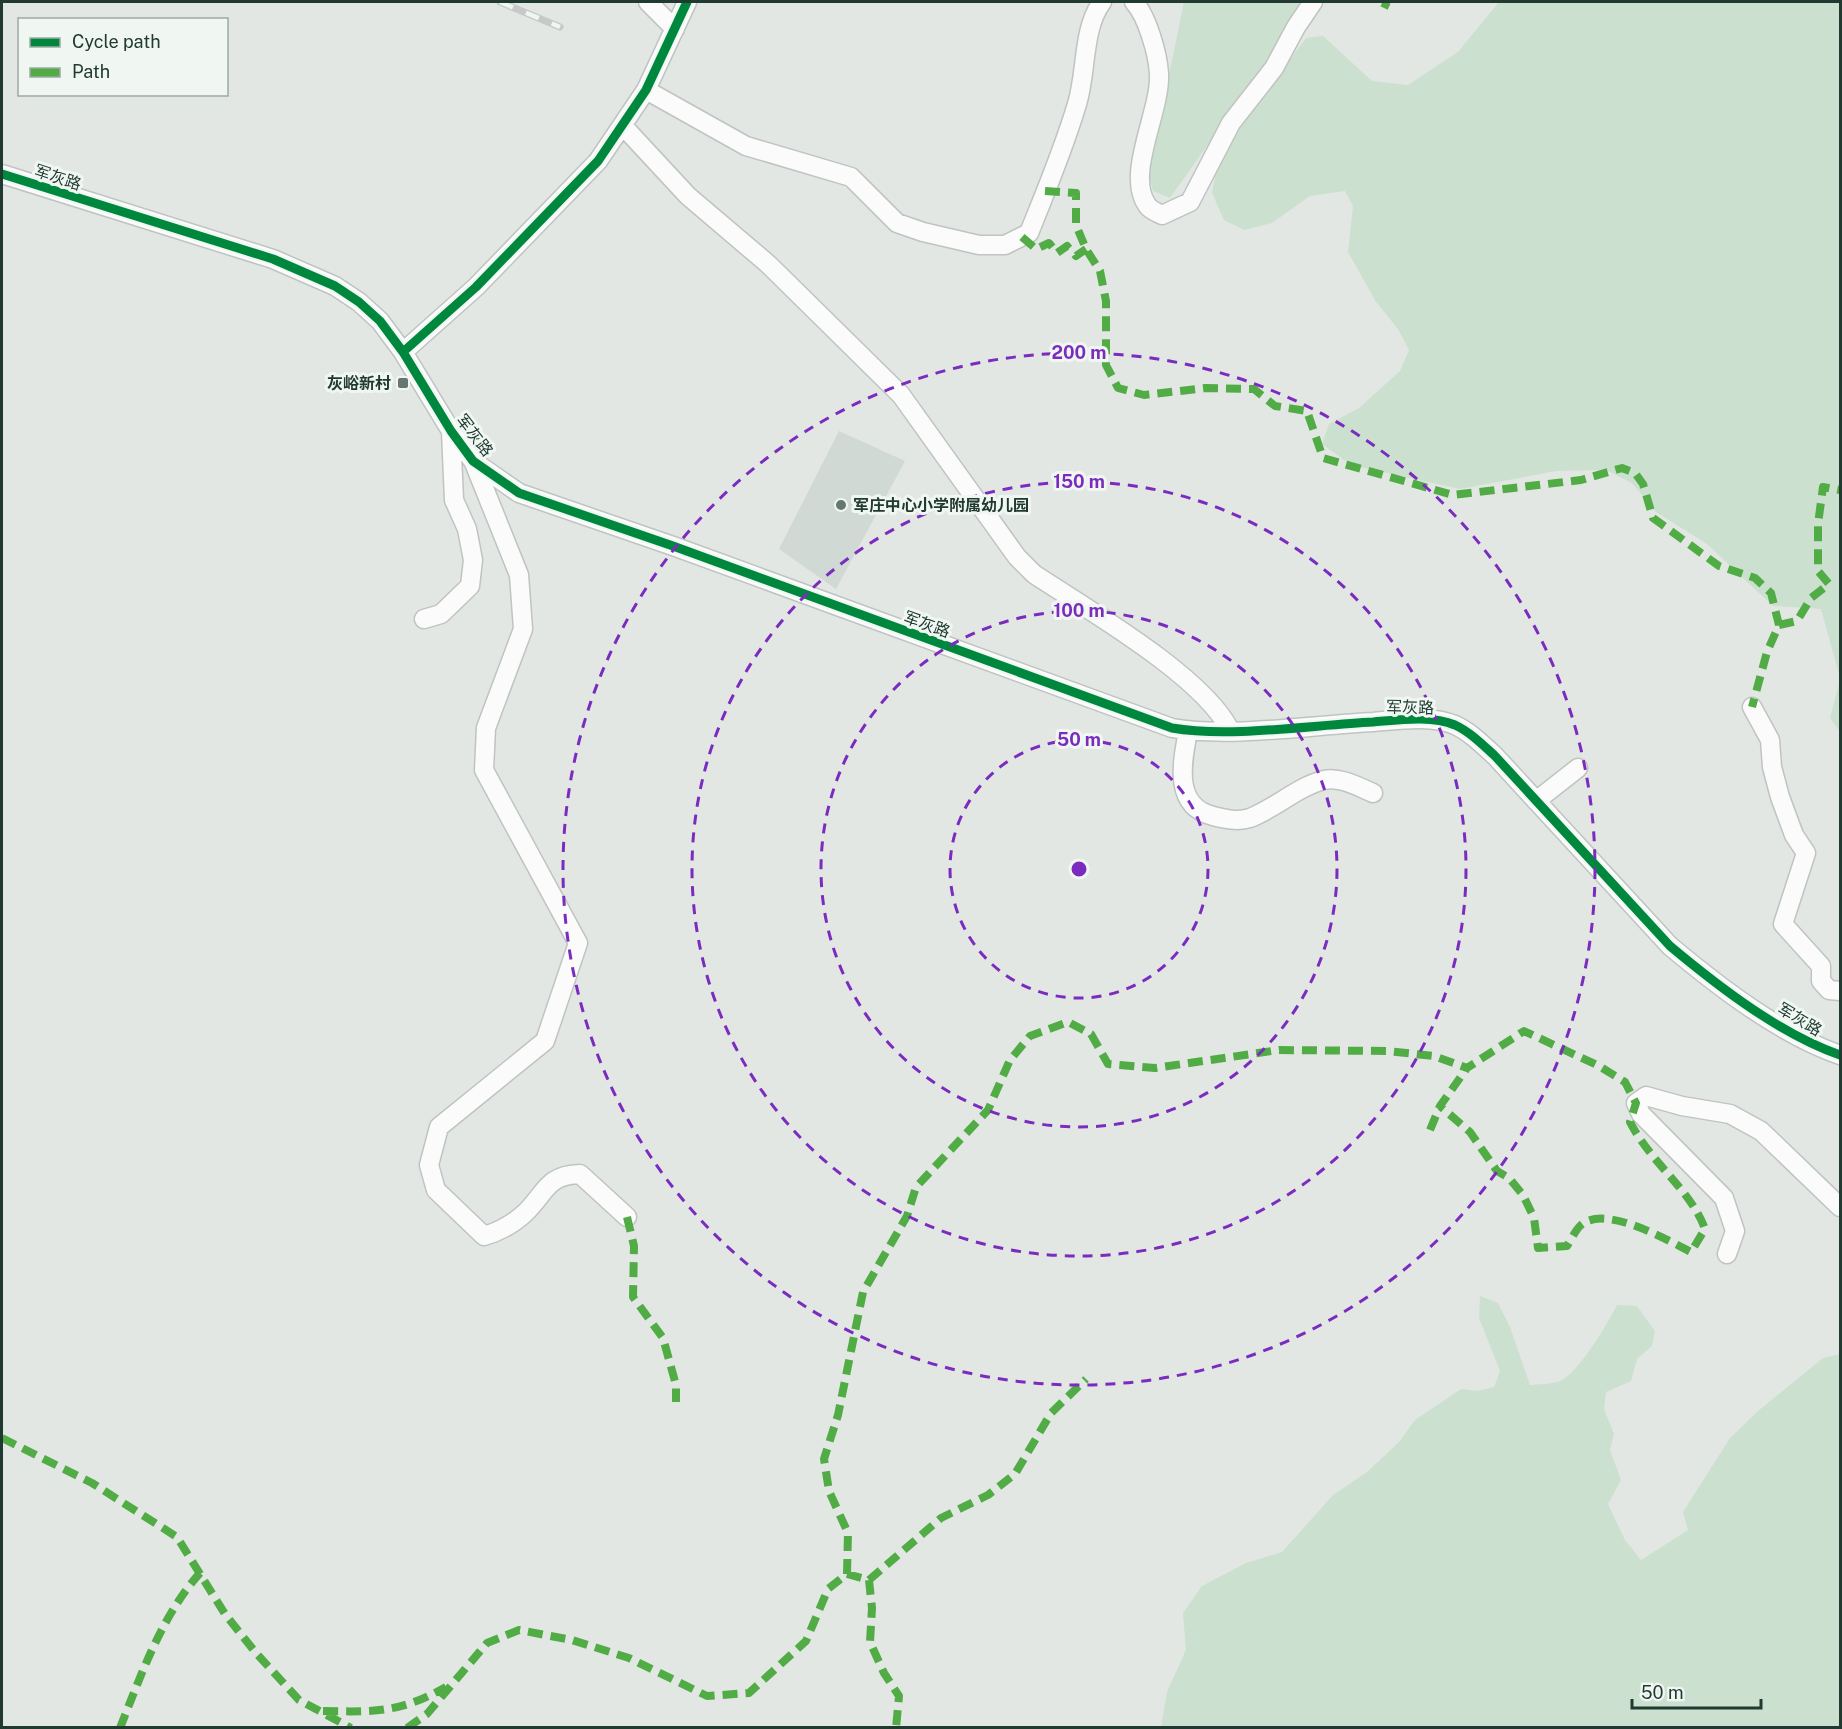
<svg xmlns="http://www.w3.org/2000/svg" width="1842" height="1729" viewBox="0 0 1842 1729" font-family="'Public Sans','Noto Sans SC',sans-serif">
<rect width="100%" height="100%" fill="#e2e7e4"/>
<path fill="#d0d9d4" d="M 839,431 L 905,461 L 836,589 L 779,549 Z"/>
<path fill="#cbe0cf" d="M 1184,2 L 1303,2 L 1270,63 L 1234,108 L 1170,198 L 1153,191 L 1147,167 L 1161,113 Z
M 1499,2 L 1840,2 L 1840,678 L 1821,609 L 1773,606 L 1707,544 L 1656,512 L 1632,483 L 1606,470 L 1556,471 L 1460,489 L 1351,465 L 1322,444 L 1329,424 L 1359,408 L 1400,371 L 1409,350 L 1398,329 L 1376,302 L 1348,252 L 1353,206 L 1345,191 L 1310,196 L 1272,223 L 1244,230 L 1224,220 L 1212,193 L 1219,157 L 1306,38 L 1323,36 L 1372,81 L 1408,85 L 1458,52 Z
M 1840,680 L 1840,732 L 1830,718 Z
M 1480,1296 L 1498,1303 L 1510,1327 L 1530,1385 C 1539,1384 1549,1384 1558,1382 C 1577,1376 1608,1323 1617,1305 L 1637,1306 L 1655,1331 L 1652,1346 L 1637,1359 L 1631,1381 L 1606,1392 L 1604,1409 L 1614,1434 L 1610,1450 L 1621,1480 L 1608,1504 L 1625,1540 L 1641,1560 L 1688,1530 L 1683,1512 L 1730,1438 L 1758,1411 L 1823,1358 L 1840,1354 L 1840,1727 L 1161,1727 L 1167,1692 L 1186,1650 L 1183,1613 L 1202,1586 L 1246,1563 L 1282,1552 L 1333,1495 L 1367,1472 L 1399,1442 L 1415,1420 L 1461,1389 L 1478,1391 L 1494,1387 L 1500,1371 L 1479,1318 Z"/>
<g fill="none" stroke-linecap="round" stroke-linejoin="round">
<g stroke="#bfc4c1" stroke-width="21">
<path id="minor" d="M 648,2 L 675,29
M 1134,2 C 1147,16 1158,54 1159,74 C 1161,111 1125,174 1147,205 C 1150,210 1158,213 1162,215 L 1190,202 L 1231,123 L 1274,68 L 1296,27 L 1313,2
M 646,90 L 746,146 L 851,177 L 897,223 L 923,232 L 979,245 L 1005,245 L 1029,233 C 1046,191 1064,148 1077,104 C 1087,72 1082,29 1102,2
M 623,126 L 688,196 L 768,264 L 901,395 L 1017,557 L 1034,574 C 1088,610 1202,675 1230,730
M 2,174 L 273,259 L 335,286 L 359,302 L 380,321 L 403,352 L 451,431 L 473,461 L 519,493 L 673,546 L 1172,728 C 1230,738 1312,725 1373,722 C 1398,720 1431,715 1455,725 C 1470,732 1482,744 1495,756 L 1670,946 C 1719,987 1780,1034 1840,1055
M 403,352 L 476,287 L 598,161 L 646,90 L 687,2
M 474,463 L 519,575 L 523,629 L 486,728 L 484,770 L 578,943 L 545,1041 L 439,1127 L 429,1165 L 436,1190 L 484,1236 C 498,1232 514,1223 525,1213 C 546,1193 546,1175 580,1174 L 627,1217
M 424,619 L 441,614 L 470,586 L 473,560 L 467,529 L 454,500 L 451,431
M 1752,707 L 1770,740 L 1772,767 L 1780,797 L 1794,835 L 1806,853 L 1783,924 L 1821,966 L 1821,981 L 1829,990 L 1840,991
M 1188,731 C 1182,763 1173,806 1213,816 C 1225,819 1238,822 1250,818 C 1276,808 1297,787 1324,780 C 1339,776 1359,787 1373,793
M 1536,801 L 1578,768
M 1727,1254 L 1735,1231 L 1724,1198 L 1641,1114 L 1636,1103 L 1646,1096 L 1682,1106 L 1730,1114 L 1761,1131 L 1840,1207"/>
</g>
<use href="#minor" stroke="#fbfbfb" stroke-width="18"/>
<g stroke="#c6c9c8" stroke-width="7">
<path id="rail" d="M 500,2 L 560,27"/>
</g>
<use href="#rail" stroke="#f0f7f3" stroke-width="4.5" stroke-dasharray="14" stroke-linecap="butt"/>
<path stroke="#52ac45" stroke-width="8" stroke-dasharray="15 8" stroke-linecap="butt" d="M 1384,8 L 1387,2
M 1045,191 L 1076,193 L 1076,225 L 1086,249 L 1100,271 L 1106,301 L 1106,365 L 1118,388 L 1144,395 L 1206,388 L 1254,389 L 1275,406 L 1307,411 L 1323,458 L 1453,495 L 1581,480 L 1622,468 L 1635,473 L 1643,484 L 1653,518 L 1719,566 L 1755,578 L 1771,593 L 1779,625 L 1767,652 L 1752,707
M 1022,237 L 1036,249 L 1049,243 L 1057,253 L 1067,246 L 1076,256 L 1086,249
M 1779,625 L 1797,621 L 1811,598 L 1829,584 L 1818,571 L 1818,524 L 1823,487 L 1840,490
M 1430,1130 L 1440,1106 L 1467,1068
M 627,1217 L 634,1246 L 633,1297 L 663,1338 L 676,1385 L 676,1402
M 2,1438 L 92,1483 L 177,1537 L 225,1614 L 256,1653 L 299,1700 L 351,1728
M 847,1574 L 848,1533 L 829,1491 L 824,1459 L 838,1415 L 863,1292 L 907,1216 L 916,1187 L 988,1110 L 1010,1060 L 1030,1036 L 1068,1022 L 1091,1034 L 1108,1064 L 1155,1068 L 1279,1050 L 1387,1051 L 1434,1056 L 1467,1068 L 1524,1031 L 1599,1066 L 1625,1082 L 1636,1103 L 1630,1122 C 1650,1162 1691,1190 1705,1229 L 1691,1252 C 1667,1240 1603,1203 1580,1226 C 1575,1231 1571,1240 1567,1246 L 1538,1248 L 1534,1218 L 1523,1195 L 1509,1178 L 1497,1171 L 1470,1132 L 1440,1106
M 869,1580 L 941,1518 L 988,1495 L 1015,1474 L 1051,1413 L 1086,1379
M 323,1711 C 374,1712 400,1713 446,1687
M 120,1728 C 141,1675 162,1615 200,1573
M 407,1728 L 427,1714 L 487,1643 L 519,1630 L 572,1640 L 629,1658 L 707,1696 L 749,1693 L 806,1641 L 828,1589 L 847,1574 L 869,1580 L 872,1608 L 870,1642 L 884,1673 L 899,1696 L 896,1728"/>
<g stroke="#f0f7f3" stroke-width="13">
<path id="cycleway" d="M 2,174 L 273,259 L 335,286 L 359,302 L 380,321 L 403,352 L 451,431 L 473,461 L 519,493 L 673,546 L 1172,728 C 1230,738 1312,725 1373,722 C 1398,720 1431,715 1455,725 C 1470,732 1482,744 1495,756 L 1670,946 C 1719,987 1780,1034 1840,1055
M 403,352 L 476,287 L 598,161 L 646,90 L 687,2"/>
</g>
<use href="#cycleway" stroke="#00873e" stroke-width="9"/>
</g>
<g fill="none" stroke="#7b2cbf" stroke-width="3" stroke-dasharray="10 8">
<circle cx="1079" cy="869" r="129"/>
<circle cx="1079" cy="869" r="258"/>
<circle cx="1079" cy="869" r="387"/>
<circle cx="1079" cy="869" r="516"/>
</g>
<g fill="#657770" stroke="#f0f7f3" stroke-width="2">
<rect x="397" y="377" width="12" height="12" rx="3"/>
<circle cx="841" cy="505" r="6"/>
</g>
<g text-anchor="middle" stroke-width="6" stroke-linejoin="round" paint-order="stroke">
<g font-size="16" fill="#213a31" stroke="#f0f7f3">
<text transform="translate(58 177) rotate(18)" y="6">军灰路</text>
<text transform="translate(475 435) rotate(52)" y="6">军灰路</text>
<text transform="translate(927 624) rotate(20)" y="6">军灰路</text>
<text transform="translate(1410 707) rotate(1)" y="6">军灰路</text>
<text transform="translate(1800 1019) rotate(31)" y="6">军灰路</text>
</g>
<g font-size="16" font-weight="bold" fill="#213a31" stroke="#f0f7f3" text-anchor="end">
<text x="391" y="389">灰峪新村</text>
<text x="853" y="511" text-anchor="start">军庄中心小学附属幼儿园</text>
</g>
</g>
<circle cx="1079" cy="869" r="9" fill="#7b2cbf" stroke="#f0f7f3" stroke-width="3"/>
<g font-size="18" text-anchor="middle" font-weight="bold" fill="#7b2cbf" stroke="#f0f7f3" stroke-width="6" stroke-linejoin="round" paint-order="stroke">
<text x="1079" y="359">200 m</text>
<text x="1079" y="488">150 m</text>
<text x="1079" y="617">100 m</text>
<text x="1079" y="746">50 m</text>
</g>
<rect width="1842" height="1729" fill="none" stroke="#213a31" stroke-width="6"/>
<rect x="18" y="18" width="210" height="78" fill="#f0f7f3" stroke="#9daba5" stroke-width="1.5"/>
<rect x="30" y="38" width="30" height="9" fill="#00873e" stroke="#9daba5" stroke-width="1.5"/>
<text x="72" y="48" font-size="18" fill="#213a31">Cycle path</text>
<rect x="30" y="68" width="30" height="9" fill="#52ac45" stroke="#9daba5" stroke-width="1.5"/>
<text x="72" y="78" font-size="18" fill="#213a31">Path</text>
<path d="M1632 1699v9h129v-9" fill="none" stroke="#213a31" stroke-width="3"/>
<text x="1641" y="1699" font-size="18" fill="#213a31" stroke="#f0f7f3" stroke-width="4.5" paint-order="stroke">50 m</text>
</svg>
